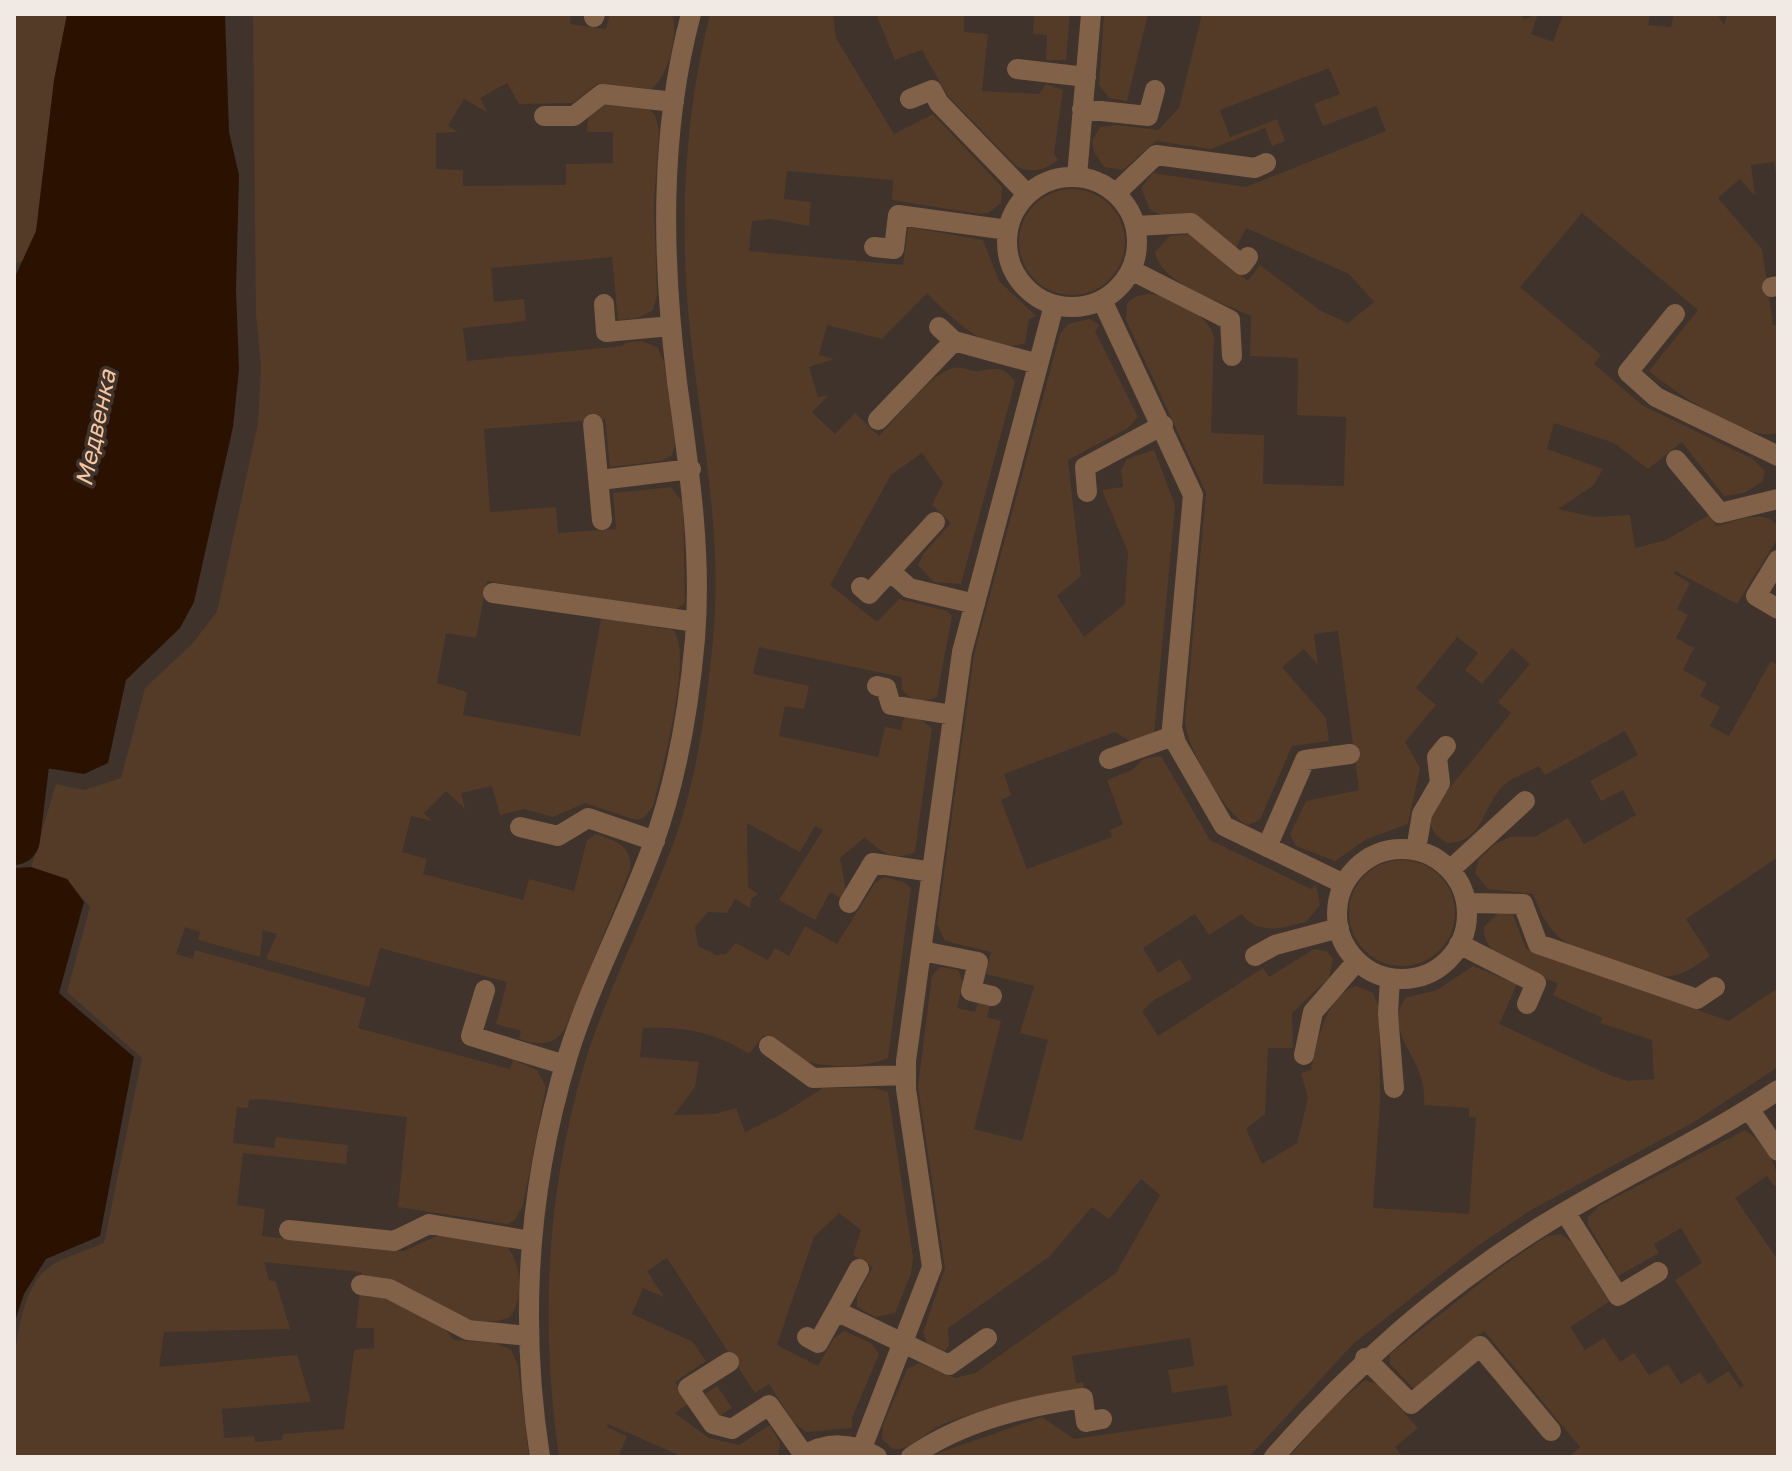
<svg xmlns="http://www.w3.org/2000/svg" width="1792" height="1471" viewBox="0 0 1792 1471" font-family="'Golos Text',sans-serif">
<rect width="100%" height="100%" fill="#3f332b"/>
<path fill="#543b28" d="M 14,14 L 106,14 L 33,255 L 14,265 Z
M 253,14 L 571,14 L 570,24 L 606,29 L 610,14 L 672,14 C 679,32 668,81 650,89 L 597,84 L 573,103 L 519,104 L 507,83 L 480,98 L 487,112 L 464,99 L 448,126 L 458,132 L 436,133 L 436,169 L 463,170 L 463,186 L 566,185 L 566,164 L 613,163 L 613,132 L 587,132 L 588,118 L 607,102 L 648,108 L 655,115 L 659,131 L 654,204 L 657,295 L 653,310 L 638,318 L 618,320 L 612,257 L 491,268 L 494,302 L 524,299 L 526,321 L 463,328 L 467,361 L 623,346 L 624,343 L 641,341 L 657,347 L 664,362 L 675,444 L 672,455 L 661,461 L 610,467 L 605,419 L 484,429 L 490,512 L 556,507 L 558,533 L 616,529 L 613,493 L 671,487 L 683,503 L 685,603 L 674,611 L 651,610 L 487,581 L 476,638 L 446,633 L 437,683 L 467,692 L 463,715 L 580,736 L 601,618 L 673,630 C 694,652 661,775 653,806 L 644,818 L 636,820 L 585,803 L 553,817 L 524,809 L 500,815 L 492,786 L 461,793 L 465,809 L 446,791 L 424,813 L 432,821 L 411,816 L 402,852 L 427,859 L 423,874 L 523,900 L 529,879 L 574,891 L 587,840 L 596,834 C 616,841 633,846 630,870 L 565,1029 C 552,1047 538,1045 519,1039 L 521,1031 L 496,1024 L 507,982 L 380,948 L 369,987 L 266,959 L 277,934 L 263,930 L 260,957 L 198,940 L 200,932 L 185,927 L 176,954 L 193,959 L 195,950 L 366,998 L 358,1028 L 510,1069 L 513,1060 L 537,1070 L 546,1087 L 523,1205 L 515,1220 L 507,1224 L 398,1207 L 407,1117 L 262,1099 L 249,1100 L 248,1108 L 237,1107 L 233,1143 L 274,1148 L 276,1137 L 348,1145 L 346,1164 L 243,1153 L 237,1205 L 265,1209 L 262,1236 L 404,1251 L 439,1235 L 506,1246 C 522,1261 524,1300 510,1317 C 471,1335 399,1293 362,1277 L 361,1272 L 264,1262 L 269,1280 L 276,1282 L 290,1329 L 164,1332 L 159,1367 L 297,1355 L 311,1402 L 222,1409 L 224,1438 L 254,1436 L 255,1442 L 282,1440 L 283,1434 L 344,1429 L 354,1350 L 374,1348 L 374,1328 L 356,1328 L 360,1292 C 392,1295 434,1313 454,1340 L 496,1343 L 511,1350 L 518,1365 L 529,1457 L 16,1457 L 14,1450 C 14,1402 6,1295 52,1265 C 67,1256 88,1250 104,1243 L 142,1058 L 67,992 L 90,907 L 67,879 L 31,867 L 56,784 L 84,790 L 121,778 L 145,688 L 192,644 L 217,612 L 258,423 L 261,366 L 256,315 Z
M 710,14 L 833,14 L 836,38 L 894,134 L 933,114 L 1002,187 L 1001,203 L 988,213 L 980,214 L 892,200 L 893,180 L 787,171 L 784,199 L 811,202 L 809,226 L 771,219 L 752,221 L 749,251 L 903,265 L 908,227 L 983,240 L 999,281 L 1036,316 L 1029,319 L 1025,343 C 988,357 951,317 927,293 L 882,339 L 827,325 L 819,355 L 834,359 L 809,367 L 818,397 L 829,395 L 812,412 L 835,434 L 855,413 L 879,436 C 896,419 931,373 953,368 C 962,366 970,372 978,371 C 995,369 1003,364 1015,382 L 961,584 L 934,582 L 918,565 L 924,553 L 951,523 L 932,505 L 943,483 L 922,453 L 891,475 L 830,585 L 877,622 L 899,599 L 947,611 L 952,616 L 937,697 C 925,703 909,701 902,689 L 902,677 L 759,647 L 753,674 L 809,686 L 804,709 L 785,706 L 779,736 L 878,757 L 885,727 L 901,730 L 904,717 L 920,719 L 932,728 L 915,852 C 894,862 880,852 865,837 L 840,858 L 846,890 L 841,898 L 830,892 L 815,920 L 779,900 L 823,830 L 815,826 L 800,852 L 747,823 L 748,887 L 758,894 L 751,899 L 750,908 L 735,899 L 727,913 L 708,912 L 695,927 L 698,946 L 716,955 L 726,954 L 736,943 L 768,960 L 775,948 L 789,956 L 805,926 L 837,944 L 875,883 L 884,877 L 904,882 L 911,888 L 888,1058 C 867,1068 822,1069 801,1059 C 787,1054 776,1043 764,1035 L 749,1054 C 716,1032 683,1026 643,1028 L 640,1057 L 699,1062 L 695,1087 L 674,1115 L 715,1114 L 736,1108 L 745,1132 L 782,1114 L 823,1088 L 875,1088 L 888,1092 L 913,1257 L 911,1274 L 895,1313 L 875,1317 L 857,1307 L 857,1296 L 873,1267 L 853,1255 L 861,1230 L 839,1213 L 814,1237 L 777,1345 L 818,1366 L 834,1338 L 844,1331 L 871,1343 L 879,1354 L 852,1418 L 852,1428 L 806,1432 L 794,1423 L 769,1384 L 755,1393 L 667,1258 L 647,1271 L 664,1297 L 643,1288 L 632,1314 L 693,1342 L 706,1361 L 675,1382 L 688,1404 L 675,1413 L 709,1438 L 739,1445 L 770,1425 L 780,1443 L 778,1457 L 683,1457 L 608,1424 L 607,1427 L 627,1436 L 618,1457 L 559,1457 C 540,1323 546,1192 585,1062 C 608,988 644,921 671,849 C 697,783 706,709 713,639 C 723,534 701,434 690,330 C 679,224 684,117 710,14 Z
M 876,14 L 964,14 L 964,32 L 988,34 L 982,91 L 1039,94 L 1046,84 L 1063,90 L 1054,154 L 1058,160 C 1045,170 1031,174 1016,166 L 947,95 L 922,50 L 895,60 Z
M 1034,14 L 1070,14 L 1066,60 L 1046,60 L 1047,35 L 1033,34 Z
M 1104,14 L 1148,14 L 1127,101 L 1109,98 L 1099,85 Z
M 1202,14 L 1520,14 L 1524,19 L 1538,14 L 1531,34 L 1553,42 L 1563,14 L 1650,14 L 1648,25 L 1671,27 L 1674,14 L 1717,14 L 1724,25 L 1727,14 L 1778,14 L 1778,188 L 1774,162 L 1751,165 L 1755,196 L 1740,179 L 1718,198 L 1762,249 L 1773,325 L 1778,325 L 1778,432 C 1754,446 1670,389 1649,371 L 1698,310 L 1582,213 L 1520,287 L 1601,355 L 1594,364 L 1642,405 L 1753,459 L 1765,471 L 1762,482 L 1744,493 L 1724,496 L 1682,442 L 1648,469 L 1614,443 L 1554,423 L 1547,449 L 1603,469 L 1593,486 L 1558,509 L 1595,517 L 1630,515 L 1635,548 L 1666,540 L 1709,515 L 1717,526 C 1736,521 1764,508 1778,526 L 1778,538 L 1737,604 L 1675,571 L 1673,573 L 1690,583 L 1677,609 L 1688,615 L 1676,638 L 1694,648 L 1683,670 L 1707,683 L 1700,696 L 1720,707 L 1710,726 L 1729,736 L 1771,661 L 1778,665 L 1778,857 L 1686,919 L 1710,956 C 1698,964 1686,974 1671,976 C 1648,979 1577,952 1559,937 C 1546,926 1539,909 1533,894 L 1488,889 L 1475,873 L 1479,859 L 1495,844 L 1510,837 L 1534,837 L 1568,818 L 1584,844 L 1636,815 L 1623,790 L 1601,801 L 1590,781 L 1638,755 L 1625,731 L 1545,775 L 1539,766 C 1528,772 1513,777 1504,785 C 1484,803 1483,843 1448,843 C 1431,835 1428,825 1433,808 L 1511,713 L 1498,702 L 1530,664 L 1512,648 L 1482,684 L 1465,670 L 1478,653 L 1457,637 L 1416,688 L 1436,705 L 1405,742 L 1420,768 L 1408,824 L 1367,839 L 1335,861 L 1296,846 L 1290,834 L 1306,801 L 1359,790 L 1338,631 L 1314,634 L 1318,665 L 1304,649 L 1282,667 L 1326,718 L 1329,741 L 1292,746 L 1260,820 L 1248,825 C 1226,817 1185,745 1185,721 L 1206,493 L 1126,320 L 1127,304 C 1147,278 1208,310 1214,337 L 1211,433 L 1264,435 L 1263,484 L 1344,486 L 1346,417 L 1297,415 L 1298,358 L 1250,356 L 1251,316 C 1224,303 1159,283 1155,252 L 1170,236 L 1190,234 L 1248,281 L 1260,265 L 1321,311 L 1348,323 L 1374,302 L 1349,274 L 1246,228 L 1236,248 L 1150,210 L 1141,188 L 1153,173 L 1246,187 L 1386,131 L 1376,106 L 1323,126 L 1314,104 L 1340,94 L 1329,68 L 1220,110 L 1230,137 L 1277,119 L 1285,141 L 1272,146 L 1265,128 L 1211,149 L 1156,141 L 1123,170 L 1104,167 L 1094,152 L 1092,141 L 1100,127 L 1116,125 L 1158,130 L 1179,108 Z
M1019 242a53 53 0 1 1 106 0a53 53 0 1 1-106 0Z
M 1089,319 L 1100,325 L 1095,331 L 1138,417 L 1128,428 L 1068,460 L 1081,576 L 1057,596 L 1084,637 L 1125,604 L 1128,552 L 1102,490 L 1123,487 L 1121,470 L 1127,459 L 1154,450 L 1175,505 L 1154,734 L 1132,742 L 1115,732 L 1004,774 L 1011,795 L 1001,800 L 1027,869 L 1112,837 L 1110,830 L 1123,824 L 1107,780 L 1132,770 L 1143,759 L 1161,756 L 1210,840 L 1311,889 L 1316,885 L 1320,905 L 1307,921 C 1284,929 1257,935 1242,914 L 1209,935 L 1195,914 L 1143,948 L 1158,973 L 1180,959 L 1192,979 L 1154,1000 L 1142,1011 L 1158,1036 L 1263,968 L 1269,977 L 1314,949 L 1326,951 L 1333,958 L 1329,978 L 1292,1013 L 1293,1048 L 1268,1048 L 1265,1114 L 1246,1129 L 1262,1164 L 1297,1143 L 1308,1098 L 1301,1073 L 1311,1070 C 1317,1043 1325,996 1356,986 L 1373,993 L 1379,1007 L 1380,1101 L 1373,1208 L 1469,1214 L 1476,1118 L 1469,1117 L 1469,1108 L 1424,1105 C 1427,1064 1400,1051 1397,1015 L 1405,998 L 1437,990 L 1473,966 L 1517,984 L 1499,1024 L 1607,1074 L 1628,1081 L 1654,1079 L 1652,1040 L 1600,1023 L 1602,1018 L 1553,995 L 1558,984 C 1534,972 1481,960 1484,927 L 1498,913 L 1512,912 L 1526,949 L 1729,1021 L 1778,988 L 1778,1067 L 1694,1122 L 1531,1210 L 1476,1247 L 1353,1344 L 1249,1457 L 927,1457 L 1042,1417 L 1074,1439 L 1232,1416 L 1227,1385 L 1172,1393 L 1168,1370 L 1194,1366 L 1190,1338 L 1072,1356 L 1076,1383 L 1083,1382 L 1084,1388 C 1035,1395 989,1407 943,1424 C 926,1431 912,1451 893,1449 L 882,1439 L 883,1425 L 907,1369 L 919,1363 L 955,1378 L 975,1373 L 1116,1273 L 1160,1195 L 1141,1179 L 1109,1219 L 1092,1207 L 1049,1257 L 948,1328 L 949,1346 L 945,1351 L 928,1345 L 923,1333 L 945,1268 L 918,1087 L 932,975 L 941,967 L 958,970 L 963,982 L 957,1008 L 975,1012 L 978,1002 L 990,1005 L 987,1017 L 1001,1021 L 974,1129 L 1022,1141 L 1048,1040 L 1020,1033 L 1034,986 L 986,974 L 991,952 L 945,941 L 937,924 L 974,654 L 1060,334 L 1068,324 Z
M1349 913a53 53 0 1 1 106 0a53 53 0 1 1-106 0Z
M 1745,1130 C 1762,1141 1778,1163 1778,1184 L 1774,1186 L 1767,1176 L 1735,1198 L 1778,1260 L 1778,1457 L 1569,1457 L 1580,1447 L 1484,1331 L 1414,1389 L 1390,1364 L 1390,1354 L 1494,1272 L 1547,1236 L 1561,1234 L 1573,1243 L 1609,1302 L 1570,1327 L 1585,1350 L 1604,1338 L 1620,1362 L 1634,1353 L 1649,1375 L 1668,1364 L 1681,1384 L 1700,1372 L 1708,1384 L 1729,1371 L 1740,1388 L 1744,1386 L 1675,1280 L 1702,1263 L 1681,1228 L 1654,1244 L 1659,1253 L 1618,1276 L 1588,1224 L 1588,1217 L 1599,1206 Z
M 1365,1380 L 1378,1384 L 1418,1428 L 1395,1447 L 1403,1457 L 1289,1457 L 1331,1409 Z
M 717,1386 L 732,1408 L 718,1417 L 703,1395 Z"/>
<path fill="#2b1200" d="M 67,14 L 225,14 L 229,132 L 239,175 L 236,290 L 239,369 L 233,427 L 194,602 L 180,628 L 126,680 L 108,763 L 84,774 L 14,763 L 14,279 L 36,231 L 54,80 Z
M 31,867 L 67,879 L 84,902 L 59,993 L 134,1057 L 100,1236 L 46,1259 L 24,1294 L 14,1324 L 14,868 Z"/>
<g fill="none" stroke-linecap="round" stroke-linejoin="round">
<path stroke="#2b1200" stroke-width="52" d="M 14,839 L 23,765 L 38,697"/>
<path stroke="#816148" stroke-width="20" d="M 594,17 L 595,14
M 1017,69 L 1086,77
M 910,99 L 932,90 L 939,103 L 1027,194
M 1082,109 L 1148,116 L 1155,90
M 544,116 L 574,116 L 602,94 L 674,102
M 1077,176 L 1091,14
M1007 242a65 65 0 1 1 130 0a65 65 0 1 1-130 0Z
M 1116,193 L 1156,155 L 1255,168 L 1266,163
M 1136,226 L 1191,223 L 1242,265 L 1248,257
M 874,247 L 894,249 L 898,215 L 1008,230
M 1131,270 L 1230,320 L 1232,356
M 1772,287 L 1778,286
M 1102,300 L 1193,495 L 1172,728 L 1176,743 L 1224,826 L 1344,884
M 604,304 L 606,332 L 671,326
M 1675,314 L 1628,372 L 1656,397 L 1778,456
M 939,327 L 954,341
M 878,420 L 954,341 L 1038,364
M 593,424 L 602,520
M 1676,460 L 1720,513 L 1778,499
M 600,480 L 691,469
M 1087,492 L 1085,467 L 1163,425
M 935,522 L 890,571 L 909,588 L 975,604
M 1778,560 L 1756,596 L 1778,609
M 861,587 L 869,594 L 890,571
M 493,593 L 696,622
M 877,686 L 886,688 L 891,705 L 953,715
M 1109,759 L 1173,736
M 520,827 L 558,836 L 588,818 L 655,841
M 1267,847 L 1305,760 L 1350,754
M1337 914a65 65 0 1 1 130 0a65 65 0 1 1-130 0Z
M 1416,850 L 1422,814 L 1440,783 L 1437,757 L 1446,746
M 1450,870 L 1525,801
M 849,903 L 873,863 L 932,872
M 1468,903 L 1523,904 L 1538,944 L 1697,999 L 1715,987
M 1459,944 L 1536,983 L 1527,1004
M 922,951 L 978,962 L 971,991 L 992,996
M 1255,956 L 1275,945 L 1339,928
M 1390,978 L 1388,1014 L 1394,1088
M 485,990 L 471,1036 L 565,1065
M 769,1046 L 813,1078 L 905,1075
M 1304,1055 L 1313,1012 L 1357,961
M 1749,1109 L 1778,1151
M 1565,1212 L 1618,1296 L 1658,1272
M 289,1230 L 394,1241 L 429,1224 L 531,1241
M 361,1285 L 389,1289 L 468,1330 L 529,1336
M 836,1311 L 859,1269
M 807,1337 L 818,1343 L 836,1311 L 949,1365 L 987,1338
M 1365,1358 L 1411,1404 L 1480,1346 L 1551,1431
M 729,1362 L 688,1388 L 713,1424 L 732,1429 L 769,1405 L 804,1455
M 862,1448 L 932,1267 L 906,1089 L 906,1061 L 962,652 L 1054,305
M 540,1457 C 519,1321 528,1186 568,1055 C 591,981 628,914 654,842 C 677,778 689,707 695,639 C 702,551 689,469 677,382 C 662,259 659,134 691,14
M 802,1457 C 825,1441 854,1442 877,1457
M 911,1457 C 961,1422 1022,1407 1083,1398 L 1086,1422 L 1102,1419
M 1274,1457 C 1355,1365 1436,1293 1540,1227 C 1618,1178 1702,1141 1778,1090"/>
</g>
<g text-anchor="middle" stroke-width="7" stroke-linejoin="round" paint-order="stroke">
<g font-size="24" font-style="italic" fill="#f8c6a1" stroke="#3f332b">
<text transform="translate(96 428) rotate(-78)" y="8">Медвенка</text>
</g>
</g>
<rect width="1792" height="1471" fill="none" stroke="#f0e9e4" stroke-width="32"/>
</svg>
